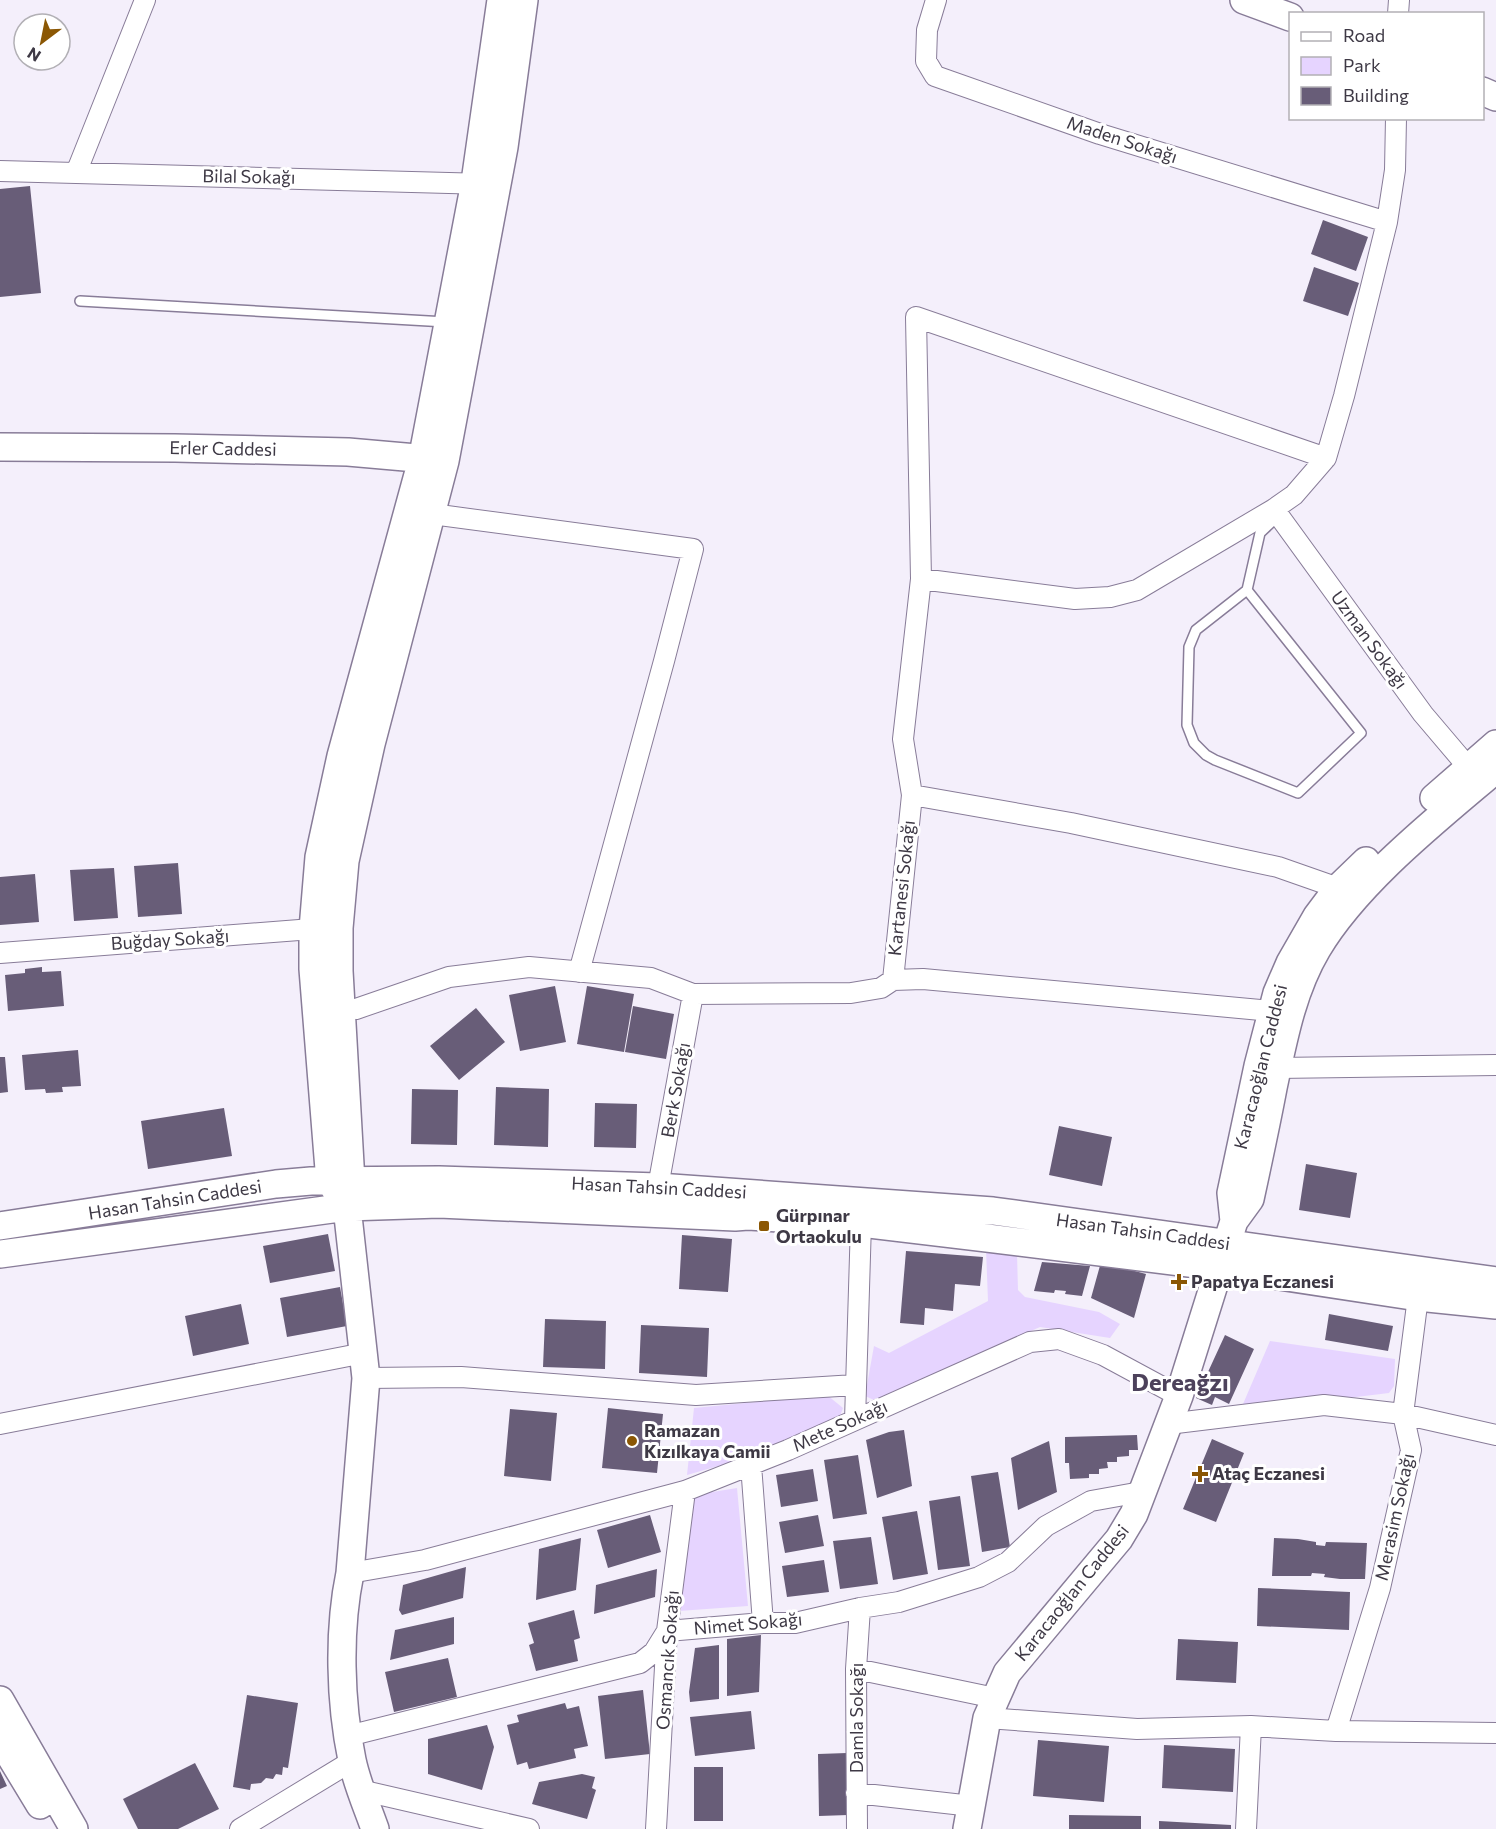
<svg xmlns="http://www.w3.org/2000/svg" width="1496" height="1829" viewBox="0 0 1496 1829" font-family="Commissioner,sans-serif">
<rect width="100%" height="100%" fill="#f4effb"/>
<path fill="#e6d4ff" d="M 986,1249 L 1017,1254 L 1018,1290 L 1025,1297 L 1099,1312 L 1120,1324 L 1110,1338 L 1040,1327 L 874,1400 L 865,1396 L 874,1346 L 889,1353 L 988,1301 Z
M 1270,1341 L 1395,1359 L 1394,1386 L 1389,1393 L 1240,1411 Z
M 827,1395 L 843,1408 L 840,1416 L 749,1457 L 687,1475 L 694,1408 Z
M 737,1488 L 748,1606 L 679,1611 L 694,1495 Z"/>
<path fill="#685d78" d="M 30,186 L 41,293 L 0,297 L 0,189 Z
M 1323,220 L 1368,237 L 1356,271 L 1311,254 Z
M 1314,267 L 1359,283 L 1348,316 L 1303,301 Z
M 178,863 L 182,914 L 138,917 L 134,866 Z
M 114,868 L 118,918 L 74,921 L 70,870 Z
M 35,874 L 39,922 L 0,925 L 0,877 Z
M 42,967 L 42,972 L 61,971 L 64,1006 L 8,1011 L 5,975 L 25,973 L 25,969 Z
M 555,986 L 566,1042 L 520,1051 L 509,995 Z
M 587,986 L 634,994 L 624,1052 L 577,1044 Z
M 633,1006 L 674,1014 L 666,1059 L 625,1052 Z
M 476,1008 L 505,1042 L 459,1080 L 430,1046 Z
M 78,1050 L 81,1086 L 62,1087 L 63,1092 L 46,1093 L 45,1089 L 25,1090 L 22,1055 Z
M 0,1057 L 5,1057 L 8,1092 L 0,1093 Z
M 496,1087 L 549,1089 L 548,1147 L 494,1145 Z
M 412,1089 L 458,1090 L 457,1145 L 411,1144 Z
M 595,1103 L 637,1104 L 636,1148 L 594,1147 Z
M 224,1108 L 232,1156 L 148,1169 L 141,1121 Z
M 1059,1126 L 1112,1137 L 1102,1186 L 1049,1175 Z
M 1306,1164 L 1357,1173 L 1350,1218 L 1299,1210 Z
M 328,1234 L 335,1271 L 270,1283 L 263,1246 Z
M 682,1235 L 732,1239 L 728,1292 L 679,1289 Z
M 906,1251 L 983,1257 L 980,1286 L 955,1284 L 953,1311 L 925,1308 L 924,1325 L 900,1323 Z
M 1042,1262 L 1090,1266 L 1082,1296 L 1065,1294 L 1066,1291 L 1055,1290 L 1054,1293 L 1034,1291 Z
M 1101,1262 L 1146,1274 L 1134,1318 L 1091,1298 Z
M 340,1287 L 347,1326 L 287,1337 L 280,1298 Z
M 241,1304 L 249,1344 L 193,1356 L 185,1316 Z
M 1329,1314 L 1393,1326 L 1388,1351 L 1325,1340 Z
M 545,1319 L 606,1321 L 605,1369 L 543,1367 Z
M 641,1325 L 709,1328 L 707,1377 L 639,1373 Z
M 1225,1335 L 1254,1349 L 1229,1404 L 1215,1397 L 1212,1405 L 1196,1398 Z
M 608,1408 L 663,1414 L 657,1473 L 602,1468 Z
M 510,1409 L 557,1413 L 551,1481 L 504,1476 Z
M 904,1430 L 912,1486 L 877,1498 L 866,1440 L 889,1432 Z
M 1137,1435 L 1138,1450 L 1129,1450 L 1129,1456 L 1117,1457 L 1117,1462 L 1107,1462 L 1108,1468 L 1099,1469 L 1099,1474 L 1089,1474 L 1089,1478 L 1070,1479 L 1069,1463 L 1065,1463 L 1065,1437 Z
M 1212,1439 L 1244,1453 L 1216,1522 L 1183,1509 Z
M 1049,1441 L 1057,1492 L 1018,1510 L 1011,1458 Z
M 858,1455 L 867,1514 L 833,1519 L 824,1460 Z
M 813,1469 L 818,1501 L 781,1507 L 776,1475 Z
M 998,1472 L 1010,1547 L 982,1552 L 971,1476 Z
M 960,1496 L 970,1566 L 938,1570 L 929,1501 Z
M 917,1511 L 928,1574 L 893,1580 L 882,1517 Z
M 650,1515 L 661,1552 L 608,1568 L 597,1530 Z
M 818,1515 L 824,1546 L 785,1553 L 779,1522 Z
M 871,1537 L 878,1584 L 840,1589 L 833,1541 Z
M 581,1538 L 576,1590 L 536,1600 L 539,1549 Z
M 1274,1538 L 1298,1539 L 1316,1542 L 1316,1545 L 1325,1546 L 1326,1542 L 1367,1543 L 1365,1579 L 1340,1579 L 1324,1577 L 1325,1574 L 1312,1573 L 1311,1576 L 1272,1576 Z
M 824,1560 L 829,1592 L 787,1597 L 782,1566 Z
M 466,1567 L 463,1598 L 402,1615 L 399,1610 L 403,1585 Z
M 657,1569 L 655,1597 L 594,1614 L 596,1585 Z
M 1258,1588 L 1350,1592 L 1349,1630 L 1257,1626 Z
M 574,1610 L 580,1638 L 574,1640 L 578,1661 L 536,1671 L 529,1645 L 534,1643 L 528,1623 Z
M 454,1617 L 454,1644 L 390,1660 L 395,1630 Z
M 761,1635 L 759,1692 L 727,1696 L 727,1639 Z
M 1178,1639 L 1238,1642 L 1236,1683 L 1176,1680 Z
M 719,1645 L 719,1699 L 690,1702 L 689,1692 L 695,1648 Z
M 448,1658 L 457,1697 L 394,1712 L 385,1672 Z
M 643,1690 L 650,1754 L 605,1759 L 598,1696 Z
M 247,1695 L 298,1703 L 288,1768 L 283,1767 L 282,1775 L 276,1774 L 273,1779 L 266,1778 L 261,1783 L 251,1784 L 250,1790 L 233,1787 Z
M 565,1703 L 567,1709 L 579,1706 L 588,1746 L 574,1749 L 576,1758 L 529,1769 L 527,1762 L 517,1765 L 507,1725 L 519,1722 L 517,1715 Z
M 751,1711 L 755,1749 L 695,1756 L 690,1717 Z
M 487,1725 L 494,1747 L 482,1790 L 428,1774 L 428,1739 Z
M 1038,1740 L 1109,1746 L 1104,1802 L 1033,1796 Z
M 1164,1745 L 1235,1749 L 1233,1792 L 1162,1788 Z
M 847,1753 L 848,1815 L 819,1816 L 818,1754 Z
M 195,1763 L 219,1809 L 178,1829 L 138,1829 L 123,1799 Z
M 694,1767 L 723,1767 L 723,1821 L 694,1821 Z
M 0,1771 L 7,1786 L 0,1789 Z
M 582,1774 L 595,1777 L 592,1788 L 596,1790 L 587,1819 L 532,1804 L 539,1782 Z
M 1069,1815 L 1141,1816 L 1141,1829 L 1069,1829 Z
M 1159,1821 L 1231,1825 L 1231,1829 L 1159,1829 Z"/>
<g fill="none" stroke-linecap="round" stroke-linejoin="round">
<g stroke="#887c98" stroke-width="12">
<path id="lane" d="M 80,301 L 446,322
M 1247,590 L 1361,733 L 1298,793 L 1215,760 L 1206,755 L 1194,743 L 1187,725 L 1189,647 L 1196,630 L 1247,590 L 1260,533 L 1279,515"/>
</g>
<g stroke="#887c98" stroke-width="22">
<path id="street" d="M 936,0 L 927,30 L 926,61 L 935,76 L 1100,134 L 1387,222
M 1398,14 L 1399,0
M 0,171 L 486,184
M 76,173 L 145,0
M 1274,509 L 1423,714 L 1468,767
M 432,514 L 693,549 L 664,661 L 579,972
M 921,579 L 1075,599 L 1110,597 L 1137,590 L 1274,509 L 1294,495 L 1326,458 L 1344,396 L 1387,222 L 1395,170 L 1396,118
M 912,795 L 1071,823 L 1278,867 L 1338,888
M 0,953 L 325,928
M 893,980 L 912,795 L 903,739 L 921,579 L 916,317 L 1326,458
M 356,1009 L 449,977 L 529,967 L 651,978 L 693,994 L 851,993 L 881,988 L 893,980 L 923,979 L 1272,1011
M 1277,1068 L 1496,1065
M 658,1187 L 693,994
M 366,1378 L 461,1377 L 696,1395 L 855,1385
M 855,1420 L 861,1223
M 0,1424 L 364,1353
M 1168,1424 L 1324,1405 L 1403,1414 L 1496,1435
M 751,1465 L 763,1623
M 350,1573 L 425,1560 L 685,1491 L 788,1450 L 1030,1342 L 1059,1339 L 1103,1355 L 1179,1396
M 856,1669 L 995,1698
M 987,1718 L 1137,1729 L 1251,1726 L 1336,1731 L 1496,1733
M 1336,1731 L 1380,1588 L 1411,1450 L 1403,1414 L 1418,1297
M 348,1736 L 640,1663 L 654,1652 L 667,1631 L 763,1623 L 795,1623 L 860,1608 L 899,1602 L 979,1577 L 1008,1562 L 1046,1526 L 1091,1501 L 1141,1492
M 360,1790 L 529,1829
M 856,1793 L 972,1806
M 240,1829 L 352,1761
M 656,1829 L 667,1631 L 685,1491
M 857,1829 L 856,1669 L 860,1608
M 1246,1829 L 1251,1726"/>
</g>
<g stroke="#887c98" stroke-width="30">
<path id="secondary" d="M 1244,0 L 1290,17
M 1482,91 L 1496,97
M 0,447 L 175,448 L 348,452 L 439,460
M 1434,798 L 1496,744
M 340,1196 L 330,1182 L 313,969 L 313,929 L 319,857 L 341,756 L 422,460 L 475,182 L 501,0
M 1234,1221 L 1231,1193 L 1258,1066 L 1277,993 L 1290,963 L 1317,916 L 1338,888 L 1366,861
M 0,1226 L 276,1184 L 311,1181 L 439,1180 L 658,1187 L 993,1211 L 1496,1281
M 0,1254 L 347,1207 L 439,1204 L 735,1217 L 748,1216 L 861,1223 L 987,1238 L 1221,1267 L 1418,1297 L 1496,1305
M 0,1700 L 74,1829
M 0,1739 L 40,1805
M 375,1829 C 367,1806 357,1784 352,1760 C 340,1702 338,1631 350,1573 L 366,1378 L 347,1207 L 351,1182 L 339,971 L 339,928 L 345,861 L 371,744 L 445,461 L 504,147 L 524,0
M 967,1829 L 987,1718 L 1007,1673 L 1119,1539 L 1134,1514 L 1179,1396 L 1234,1221 L 1250,1199 C 1258,1162 1266,1125 1273,1088 C 1283,1041 1292,991 1317,949 C 1357,882 1436,820 1496,769"/>
</g>
<use href="#lane" stroke="#fff" stroke-width="9"/>
<use href="#street" stroke="#fff" stroke-width="20"/>
<use href="#secondary" stroke="#fff" stroke-width="27"/>
</g>
<g fill="#8b5704" stroke="#fff" stroke-width="2">
<rect x="758" y="1220" width="12" height="12" rx="3"/>
<path d="M1176 1273h6v6h6v6h-6v6h-6v-6h-6v-6h6z"/>
<circle cx="632" cy="1441" r="6"/>
<path d="M1197 1465h6v6h6v6h-6v6h-6v-6h-6v-6h6z"/>
</g>
<g text-anchor="middle" stroke-width="6" stroke-linejoin="round" paint-order="stroke">
<g font-size="18" fill="#3e3945" stroke="#fff">
<text transform="translate(1122 140) rotate(18)" y="6">Maden Sokağı</text>
<text transform="translate(249 177) rotate(1)" y="6">Bilal Sokağı</text>
<text transform="translate(223 449) rotate(1)" y="6">Erler Caddesi</text>
<text transform="translate(1369 640) rotate(54)" y="6">Uzman Sokağı</text>
<text transform="translate(902 888) rotate(-84)" y="6">Kartanesi Sokağı</text>
<text transform="translate(170 940) rotate(-4)" y="6">Buğday Sokağı</text>
<text transform="translate(1261 1067) rotate(-76)" y="6">Karacaoğlan Caddesi</text>
<text transform="translate(676 1090) rotate(-80)" y="6">Berk Sokağı</text>
<text transform="translate(659 1188) rotate(3)" y="6">Hasan Tahsin Caddesi</text>
<text transform="translate(175 1200) rotate(-9)" y="6">Hasan Tahsin Caddesi</text>
<text transform="translate(1143 1232) rotate(8)" y="6">Hasan Tahsin Caddesi</text>
<text transform="translate(840 1426) rotate(-24)" y="6">Mete Sokağı</text>
<text transform="translate(1395 1517) rotate(-78)" y="6">Merasim Sokağı</text>
<text transform="translate(1072 1593) rotate(-51)" y="6">Karacaoğlan Caddesi</text>
<text transform="translate(748 1624) rotate(-5)" y="6">Nimet Sokağı</text>
<text transform="translate(668 1660) rotate(-86)" y="6">Osmancık Sokağı</text>
<text transform="translate(857 1718) rotate(-90)" y="6">Damla Sokağı</text>
</g>
<g font-size="18" font-weight="bold" fill="#3e3945" stroke="#fff" text-anchor="start">
<text x="776" y="1222">Gürpınar<tspan x="776" dy="21">Ortaokulu</tspan></text>
<text x="1191" y="1288">Papatya Eczanesi</text>
<text x="644" y="1437">Ramazan<tspan x="644" dy="21">Kızılkaya Camii</tspan></text>
<text x="1212" y="1480">Ataç Eczanesi</text>
</g>
<g font-size="24" font-weight="bold" fill="#4d425b" stroke="#fff">
<text x="1180" y="1391">Dereağzı</text>
</g>
</g>
<rect x="1289" y="12" width="195" height="108" fill="#ffffff" stroke="#b2b0b5" stroke-width="1.5"/>
<rect x="1301" y="32" width="30" height="9" fill="#ffffff" stroke="#b2b0b5" stroke-width="1.5"/>
<text x="1343" y="42" font-size="18" fill="#3e3945">Road</text>
<rect x="1301" y="57" width="30" height="18" fill="#e6d4ff" stroke="#b2b0b5" stroke-width="1.5"/>
<text x="1343" y="72" font-size="18" fill="#3e3945">Park</text>
<rect x="1301" y="87" width="30" height="18" fill="#685d78" stroke="#b2b0b5" stroke-width="1.5"/>
<text x="1343" y="102" font-size="18" fill="#3e3945">Building</text>
<g transform="translate(42 42) rotate(212)"><circle r="28" fill="#ffffff" stroke="#b2b0b5" stroke-width="1.5"/>
<path d="M0-4.5L10 22L0 15L-10 22Z" fill="#8b5704"/>
<text y="-9" font-size="16" font-weight="bold" text-anchor="middle" fill="#3e3945">N</text>
</g>
</svg>
